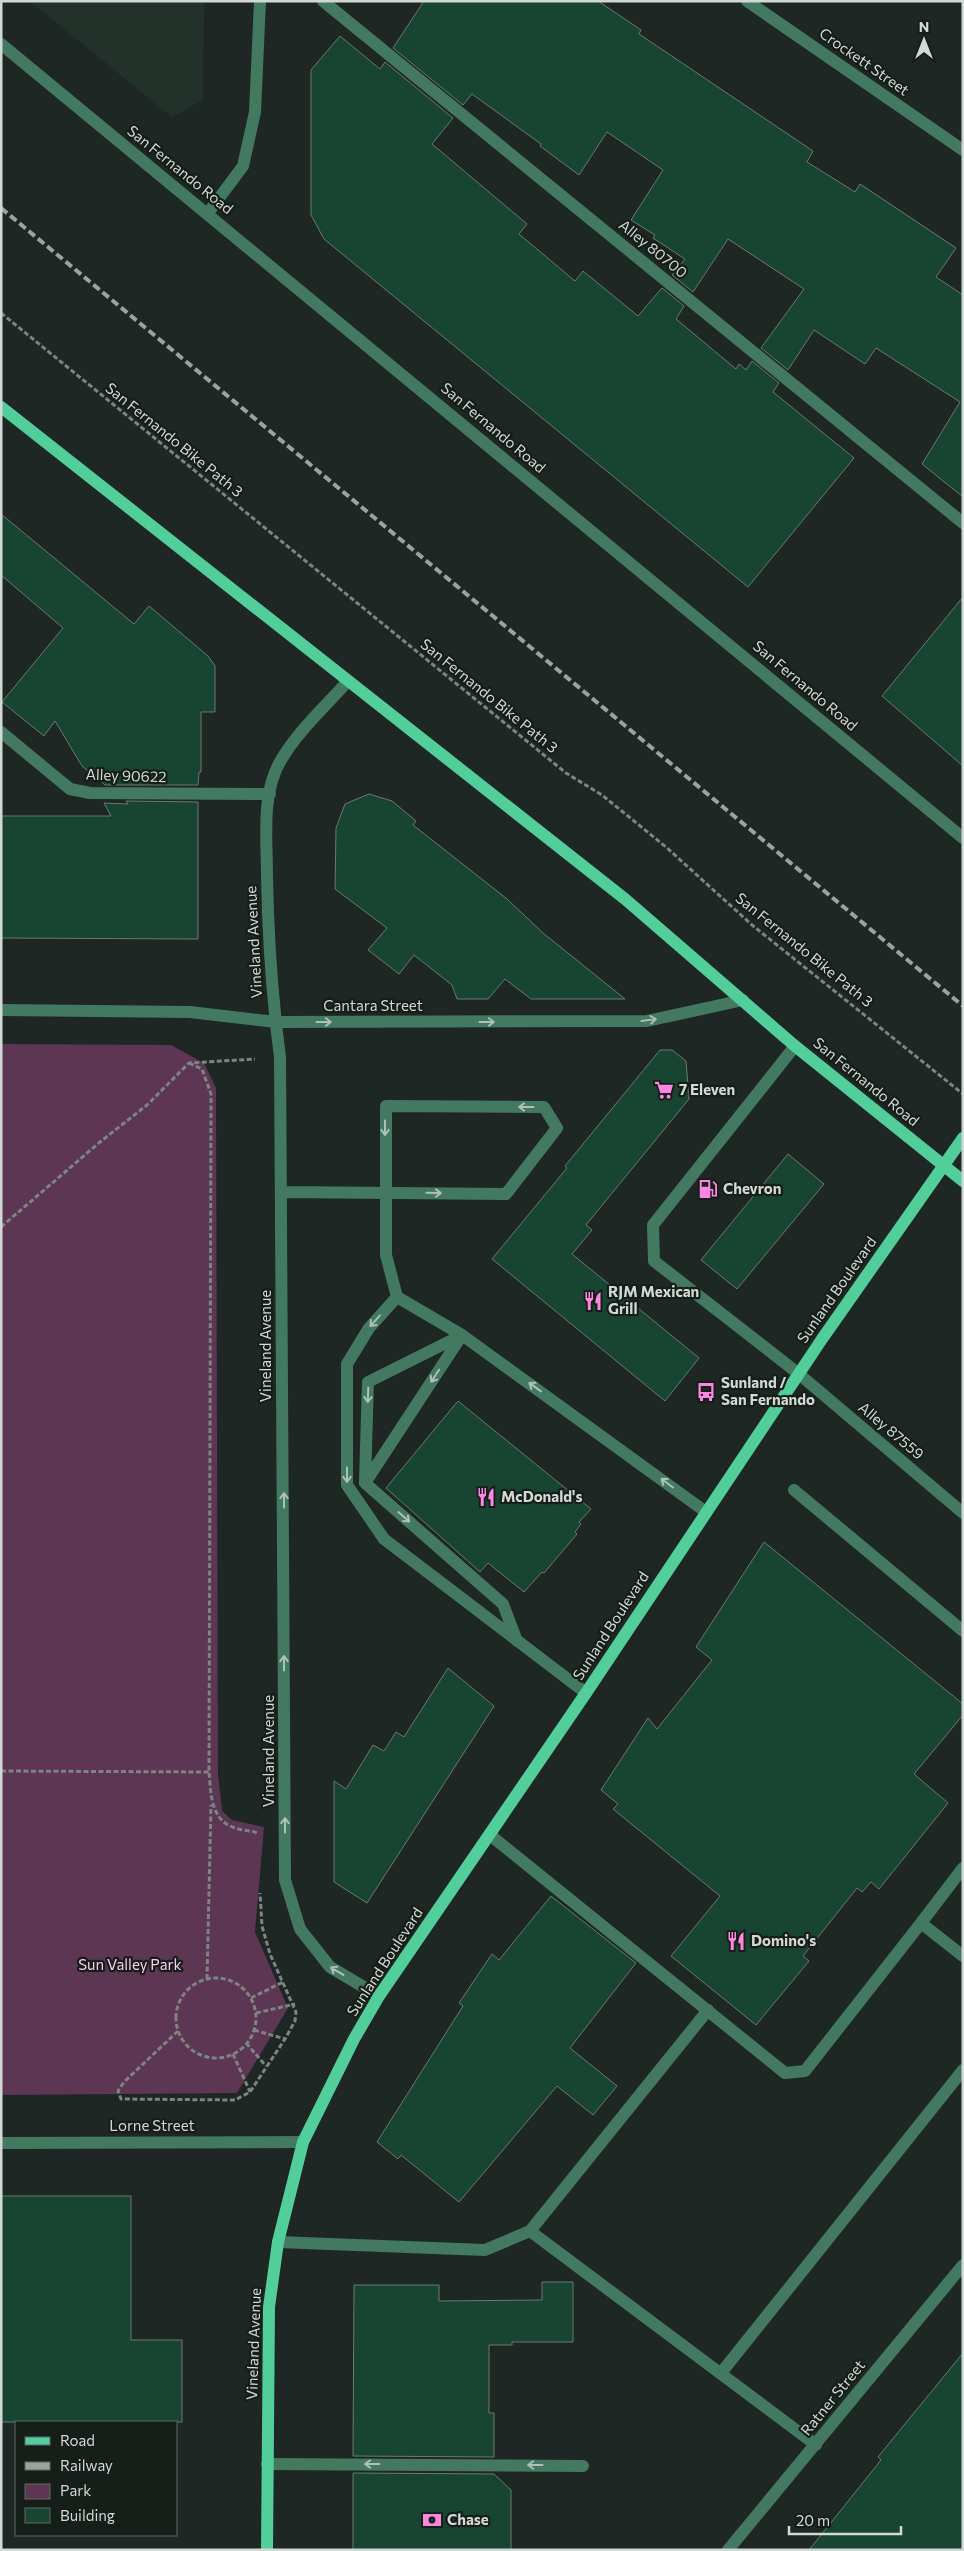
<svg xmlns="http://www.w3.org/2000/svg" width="964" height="2551" viewBox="0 0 964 2551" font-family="Commissioner,sans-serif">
<rect width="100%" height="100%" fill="#1e2723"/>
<path fill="#22312a" d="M 30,1 L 204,1 L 203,100 L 172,117 Z"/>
<path fill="#5c3652" d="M 1,1044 L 171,1045 L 204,1063 L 216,1088 L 218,1774 L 222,1811 L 232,1820 L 264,1827 L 255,1932 L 288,2008 L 237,2093 L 1,2095 Z"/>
<path fill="#184432" stroke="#6d7873" d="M 424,1 L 598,1 L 641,30 L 639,34 L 813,151 L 807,162 L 855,192 L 860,184 L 956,248 L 936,277 L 963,295 L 963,497 L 922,464 L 960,402 L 876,348 L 865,364 L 814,330 L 788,370 L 761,348 L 804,289 L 728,239 L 693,292 L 672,275 L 685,259 L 653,238 L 655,235 L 631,220 L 663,170 L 607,132 L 579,175 L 540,146 L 541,144 L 472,94 L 463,105 L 393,48 Z
M 340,36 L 380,69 L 385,62 L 453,118 L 432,144 L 527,224 L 519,234 L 575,281 L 583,271 L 638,316 L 662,288 L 684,306 L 676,319 L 736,369 L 739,364 L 746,370 L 752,361 L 779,383 L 773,392 L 854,458 L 748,587 L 324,239 L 311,215 L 311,70 Z
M 1,514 L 134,624 L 149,606 L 208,656 L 215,666 L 215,712 L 201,712 L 201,772 L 199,772 L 198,785 L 105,785 L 82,766 L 55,721 L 44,736 L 2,702 L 63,628 L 1,575 Z
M 963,597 L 963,766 L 882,696 Z
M 369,794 L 392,801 L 416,821 L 413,825 L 507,899 L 543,933 L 625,999 L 531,999 L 505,979 L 488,999 L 457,999 L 452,985 L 414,955 L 399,974 L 368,950 L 387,928 L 335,889 L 336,828 L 345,804 Z
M 126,801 L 198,802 L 198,939 L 1,938 L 1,816 L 111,816 L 104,803 L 128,804 Z
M 660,1050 L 672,1050 L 686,1061 L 689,1099 L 586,1225 L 592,1230 L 572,1254 L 699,1358 L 665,1401 L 492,1259 L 567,1168 L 565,1166 Z
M 788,1154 L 824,1184 L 737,1289 L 701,1260 Z
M 458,1401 L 591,1509 L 579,1522 L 581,1524 L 575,1532 L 577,1534 L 544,1573 L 542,1572 L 524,1592 L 488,1563 L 480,1572 L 386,1488 Z
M 764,1542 L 963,1704 L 963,1715 L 914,1774 L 948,1803 L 879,1889 L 871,1882 L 862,1892 L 857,1888 L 803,1956 L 809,1961 L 756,2025 L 671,1956 L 720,1896 L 613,1809 L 618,1804 L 601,1790 L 648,1718 L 657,1729 L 712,1660 L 696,1647 Z
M 448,1668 L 494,1706 L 367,1903 L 334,1882 L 334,1781 L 346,1789 L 373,1745 L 384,1751 L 396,1732 L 404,1737 Z
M 551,1896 L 636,1963 L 570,2048 L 617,2086 L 593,2115 L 557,2086 L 459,2202 L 401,2155 L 398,2159 L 377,2142 L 463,2006 L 459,2003 L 492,1954 L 499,1960 Z
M 1,2196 L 131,2196 L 131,2340 L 182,2340 L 182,2422 L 1,2422 Z
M 542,2282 L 573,2282 L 573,2342 L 512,2342 L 512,2345 L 489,2345 L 489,2413 L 494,2413 L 494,2457 L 353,2456 L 354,2285 L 439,2285 L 439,2301 L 542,2300 Z
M 963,2353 L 963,2550 L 809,2550 L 881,2460 L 878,2457 Z
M 353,2473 L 494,2474 L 511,2490 L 511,2550 L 353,2550 Z"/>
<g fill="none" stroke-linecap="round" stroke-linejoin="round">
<path stroke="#7d8481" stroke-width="3" stroke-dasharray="5 2.5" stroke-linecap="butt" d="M 1,313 L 566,773 L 602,795 L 666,847 L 752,925 L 963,1094
M 189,1063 L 202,1069 L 211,1094 L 209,1772 C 211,1793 210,1820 235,1828 C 242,1831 251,1830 257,1833
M 1,1227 L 100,1142 L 147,1105 L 189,1063 L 255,1059
M 1,1771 L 209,1772
M176 2018a40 40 0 1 1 80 0a40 40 0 1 1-80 0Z
M 207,1979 L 211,1805
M 251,1998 L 283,1982
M 256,2013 L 295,2004
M 254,2030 L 285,2039
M 178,2031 L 124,2082 L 118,2091 L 121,2099 L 235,2100 L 250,2092 L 285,2039 L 295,2021 L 296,2012 L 270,1954 L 262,1926 L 260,1893
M 246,2043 L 266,2066
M 233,2054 L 250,2092"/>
<path stroke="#427960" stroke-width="12" d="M 323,1 L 963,523
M 747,1 L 963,150
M 1,44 L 963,838
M 208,213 L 243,166 L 255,112 L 260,1
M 347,682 C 325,707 298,731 281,760 C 261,793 267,839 267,876 C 268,937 272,996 280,1057 L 285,1880 L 300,1929 L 330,1967 L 379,1996
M 1,732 L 70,789 L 90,793 L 270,794
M 1,1010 L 190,1012 L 276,1022 L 647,1021 L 743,1000
M 795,1046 L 653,1225 L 654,1261 L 799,1374 L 963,1513
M 282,1192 L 506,1194 L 557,1128 L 544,1107 L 386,1106 L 386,1255 L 397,1297
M 462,1335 L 365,1483 L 503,1604 L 517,1641
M 365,1481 L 368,1382 L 462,1335
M 794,1490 L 963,1631
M 586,1693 L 384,1539 L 347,1485 L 347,1364 L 369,1328 L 397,1297 L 462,1335 L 706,1512
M 490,1835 L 785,2073 L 805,2071 L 921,1923 L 963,1956
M 921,1923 L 963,1868
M 708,2010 L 530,2231 L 816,2445
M 1,2143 L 303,2142
M 278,2242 L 485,2250 L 530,2231
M 721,2373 L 963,2070
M 267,2464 L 583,2466
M 728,2550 L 963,2265"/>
<path stroke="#52ce9b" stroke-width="12" d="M 1,407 L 625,899 L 795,1046 L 963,1181
M 267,2550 L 269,2307 L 278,2242 L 303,2142 L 354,2039 L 379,1996 L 586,1693 L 822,1339 L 963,1138"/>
<path stroke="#9ca39f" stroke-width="4" stroke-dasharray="8 4" stroke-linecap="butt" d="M 1,208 L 963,1006"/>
</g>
<defs><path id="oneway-shaft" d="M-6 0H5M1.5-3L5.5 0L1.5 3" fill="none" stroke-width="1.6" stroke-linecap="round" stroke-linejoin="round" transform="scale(1.25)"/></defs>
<g stroke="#aec0b8">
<use href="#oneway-shaft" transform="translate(649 1020) rotate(-8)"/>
<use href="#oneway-shaft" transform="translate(324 1022)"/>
<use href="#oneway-shaft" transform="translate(487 1022)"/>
<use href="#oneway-shaft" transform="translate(526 1107) rotate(-180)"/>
<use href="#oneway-shaft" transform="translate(385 1128) rotate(90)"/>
<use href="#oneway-shaft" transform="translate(434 1193) rotate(1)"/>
<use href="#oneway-shaft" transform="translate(375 1321) rotate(132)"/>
<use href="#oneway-shaft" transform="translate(435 1376) rotate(123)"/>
<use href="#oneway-shaft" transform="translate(535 1387) rotate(-144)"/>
<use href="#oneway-shaft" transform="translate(368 1395) rotate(92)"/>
<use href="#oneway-shaft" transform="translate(347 1475) rotate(90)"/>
<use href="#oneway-shaft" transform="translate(667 1483) rotate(-143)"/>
<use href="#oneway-shaft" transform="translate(284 1500) rotate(-90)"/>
<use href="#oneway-shaft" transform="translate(404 1517) rotate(41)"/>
<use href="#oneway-shaft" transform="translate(284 1663) rotate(-90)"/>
<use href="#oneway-shaft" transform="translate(285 1825) rotate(-90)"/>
<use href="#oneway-shaft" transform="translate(337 1971) rotate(-149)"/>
<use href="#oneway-shaft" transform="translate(372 2464) rotate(-180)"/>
<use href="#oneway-shaft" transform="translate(535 2465) rotate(-180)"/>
</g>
<defs>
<g id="supermarket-bare" transform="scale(1.5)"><path d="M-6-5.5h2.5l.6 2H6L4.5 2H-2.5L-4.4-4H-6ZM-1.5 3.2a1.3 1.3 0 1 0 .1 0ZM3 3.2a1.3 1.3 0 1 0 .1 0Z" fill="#fe86e0" stroke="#151e19" stroke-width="2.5" paint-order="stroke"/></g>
<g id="fuel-bare" transform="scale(1.5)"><path d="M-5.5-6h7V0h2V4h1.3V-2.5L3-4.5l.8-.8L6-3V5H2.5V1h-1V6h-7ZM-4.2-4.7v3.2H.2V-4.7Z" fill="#fe86e0" stroke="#151e19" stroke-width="2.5" paint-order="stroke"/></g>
<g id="restaurant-bare" transform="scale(1.5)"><path d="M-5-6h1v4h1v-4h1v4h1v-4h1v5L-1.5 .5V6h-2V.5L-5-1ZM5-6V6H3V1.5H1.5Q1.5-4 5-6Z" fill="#fe86e0" stroke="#151e19" stroke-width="2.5" paint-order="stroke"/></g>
<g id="bus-bare" transform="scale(1.5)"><path d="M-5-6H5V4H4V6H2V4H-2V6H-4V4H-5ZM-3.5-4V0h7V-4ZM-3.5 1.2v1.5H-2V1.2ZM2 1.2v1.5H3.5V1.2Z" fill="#fe86e0" stroke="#151e19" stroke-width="2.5" paint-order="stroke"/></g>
<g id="bank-bare" transform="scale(1.5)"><path d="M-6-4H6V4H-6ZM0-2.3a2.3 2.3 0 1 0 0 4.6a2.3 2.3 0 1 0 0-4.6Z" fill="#fe86e0" stroke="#151e19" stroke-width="2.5" paint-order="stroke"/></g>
</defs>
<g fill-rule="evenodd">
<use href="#supermarket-bare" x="664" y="1090"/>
<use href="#fuel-bare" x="708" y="1189"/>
<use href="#restaurant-bare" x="593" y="1301"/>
<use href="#bus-bare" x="706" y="1392"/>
<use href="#restaurant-bare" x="486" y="1497"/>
<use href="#restaurant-bare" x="736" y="1941"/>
<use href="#bank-bare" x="432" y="2520"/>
</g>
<g text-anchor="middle" stroke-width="4.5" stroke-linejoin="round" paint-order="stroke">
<g font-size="15" fill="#d2d8d5" stroke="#151e19">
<text transform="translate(864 62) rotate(35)" y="5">Crockett Street</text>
<text transform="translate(180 170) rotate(39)" y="5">San Fernando Road</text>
<text transform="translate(653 249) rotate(39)" y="5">Alley 80700</text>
<text transform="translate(493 428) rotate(40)" y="5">San Fernando Road</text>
<text transform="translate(174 440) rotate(39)" y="5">San Fernando Bike Path 3</text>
<text transform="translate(805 686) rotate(40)" y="5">San Fernando Road</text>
<text transform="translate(489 696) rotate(39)" y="5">San Fernando Bike Path 3</text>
<text transform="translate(126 776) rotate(2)" y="5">Alley 90622</text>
<text transform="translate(254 942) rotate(-93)" y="5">Vineland Avenue</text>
<text transform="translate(804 950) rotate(39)" y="5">San Fernando Bike Path 3</text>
<text x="373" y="1011">Cantara Street</text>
<text transform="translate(866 1082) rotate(39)" y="5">San Fernando Road</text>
<text transform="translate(837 1290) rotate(-55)" y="5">Sunland Boulevard</text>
<text transform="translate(266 1346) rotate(-90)" y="5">Vineland Avenue</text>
<text transform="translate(891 1431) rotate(40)" y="5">Alley 87559</text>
<text transform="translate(611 1626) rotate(-57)" y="5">Sunland Boulevard</text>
<text transform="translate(269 1751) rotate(-90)" y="5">Vineland Avenue</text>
<text transform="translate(385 1962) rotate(-57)" y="5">Sunland Boulevard</text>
<text x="152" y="2131">Lorne Street</text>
<text transform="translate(254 2344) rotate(-88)" y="5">Vineland Avenue</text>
<text transform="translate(833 2398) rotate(-51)" y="5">Ratner Street</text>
</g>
<g font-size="15" font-weight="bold" fill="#d2d8d5" stroke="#151e19" text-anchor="start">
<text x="679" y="1095">7 Eleven</text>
<text x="723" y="1194">Chevron</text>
<text x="608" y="1297">RJM Mexican<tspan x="608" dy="17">Grill</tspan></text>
<text x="721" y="1388">Sunland /<tspan x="721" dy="17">San Fernando</tspan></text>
<text x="501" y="1502">McDonald's</text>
<text x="751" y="1946">Domino's</text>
<text x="447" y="2525">Chase</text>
</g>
<g font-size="15" fill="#ffcaef" stroke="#151e19">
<text x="130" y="1970">Sun Valley Park</text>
</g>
</g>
<rect width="964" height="2551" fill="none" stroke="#d2d8d5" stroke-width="5"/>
<rect x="15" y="2421" width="162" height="115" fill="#151e19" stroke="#616864"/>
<rect x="25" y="2437" width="25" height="8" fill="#52ce9b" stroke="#616864"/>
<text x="60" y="2446" font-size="15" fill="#d2d8d5">Road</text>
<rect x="25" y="2462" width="25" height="8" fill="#9ca39f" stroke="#616864"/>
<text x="60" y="2471" font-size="15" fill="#d2d8d5">Railway</text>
<rect x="25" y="2484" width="25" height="15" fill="#5c3652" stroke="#616864"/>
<text x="60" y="2496" font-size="15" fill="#d2d8d5">Park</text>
<rect x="25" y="2508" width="25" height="15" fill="#184432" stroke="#616864"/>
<text x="60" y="2521" font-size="15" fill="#d2d8d5">Building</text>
<g transform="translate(924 40)" stroke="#151e19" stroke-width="4" paint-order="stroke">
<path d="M0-4L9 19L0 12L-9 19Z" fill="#d2d8d5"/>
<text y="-8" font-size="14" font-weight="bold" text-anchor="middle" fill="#d2d8d5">N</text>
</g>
<path d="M789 2526v8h112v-8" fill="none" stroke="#d2d8d5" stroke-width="2.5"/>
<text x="796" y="2526" font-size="15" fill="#d2d8d5" stroke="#151e19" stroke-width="4" paint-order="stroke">20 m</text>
</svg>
